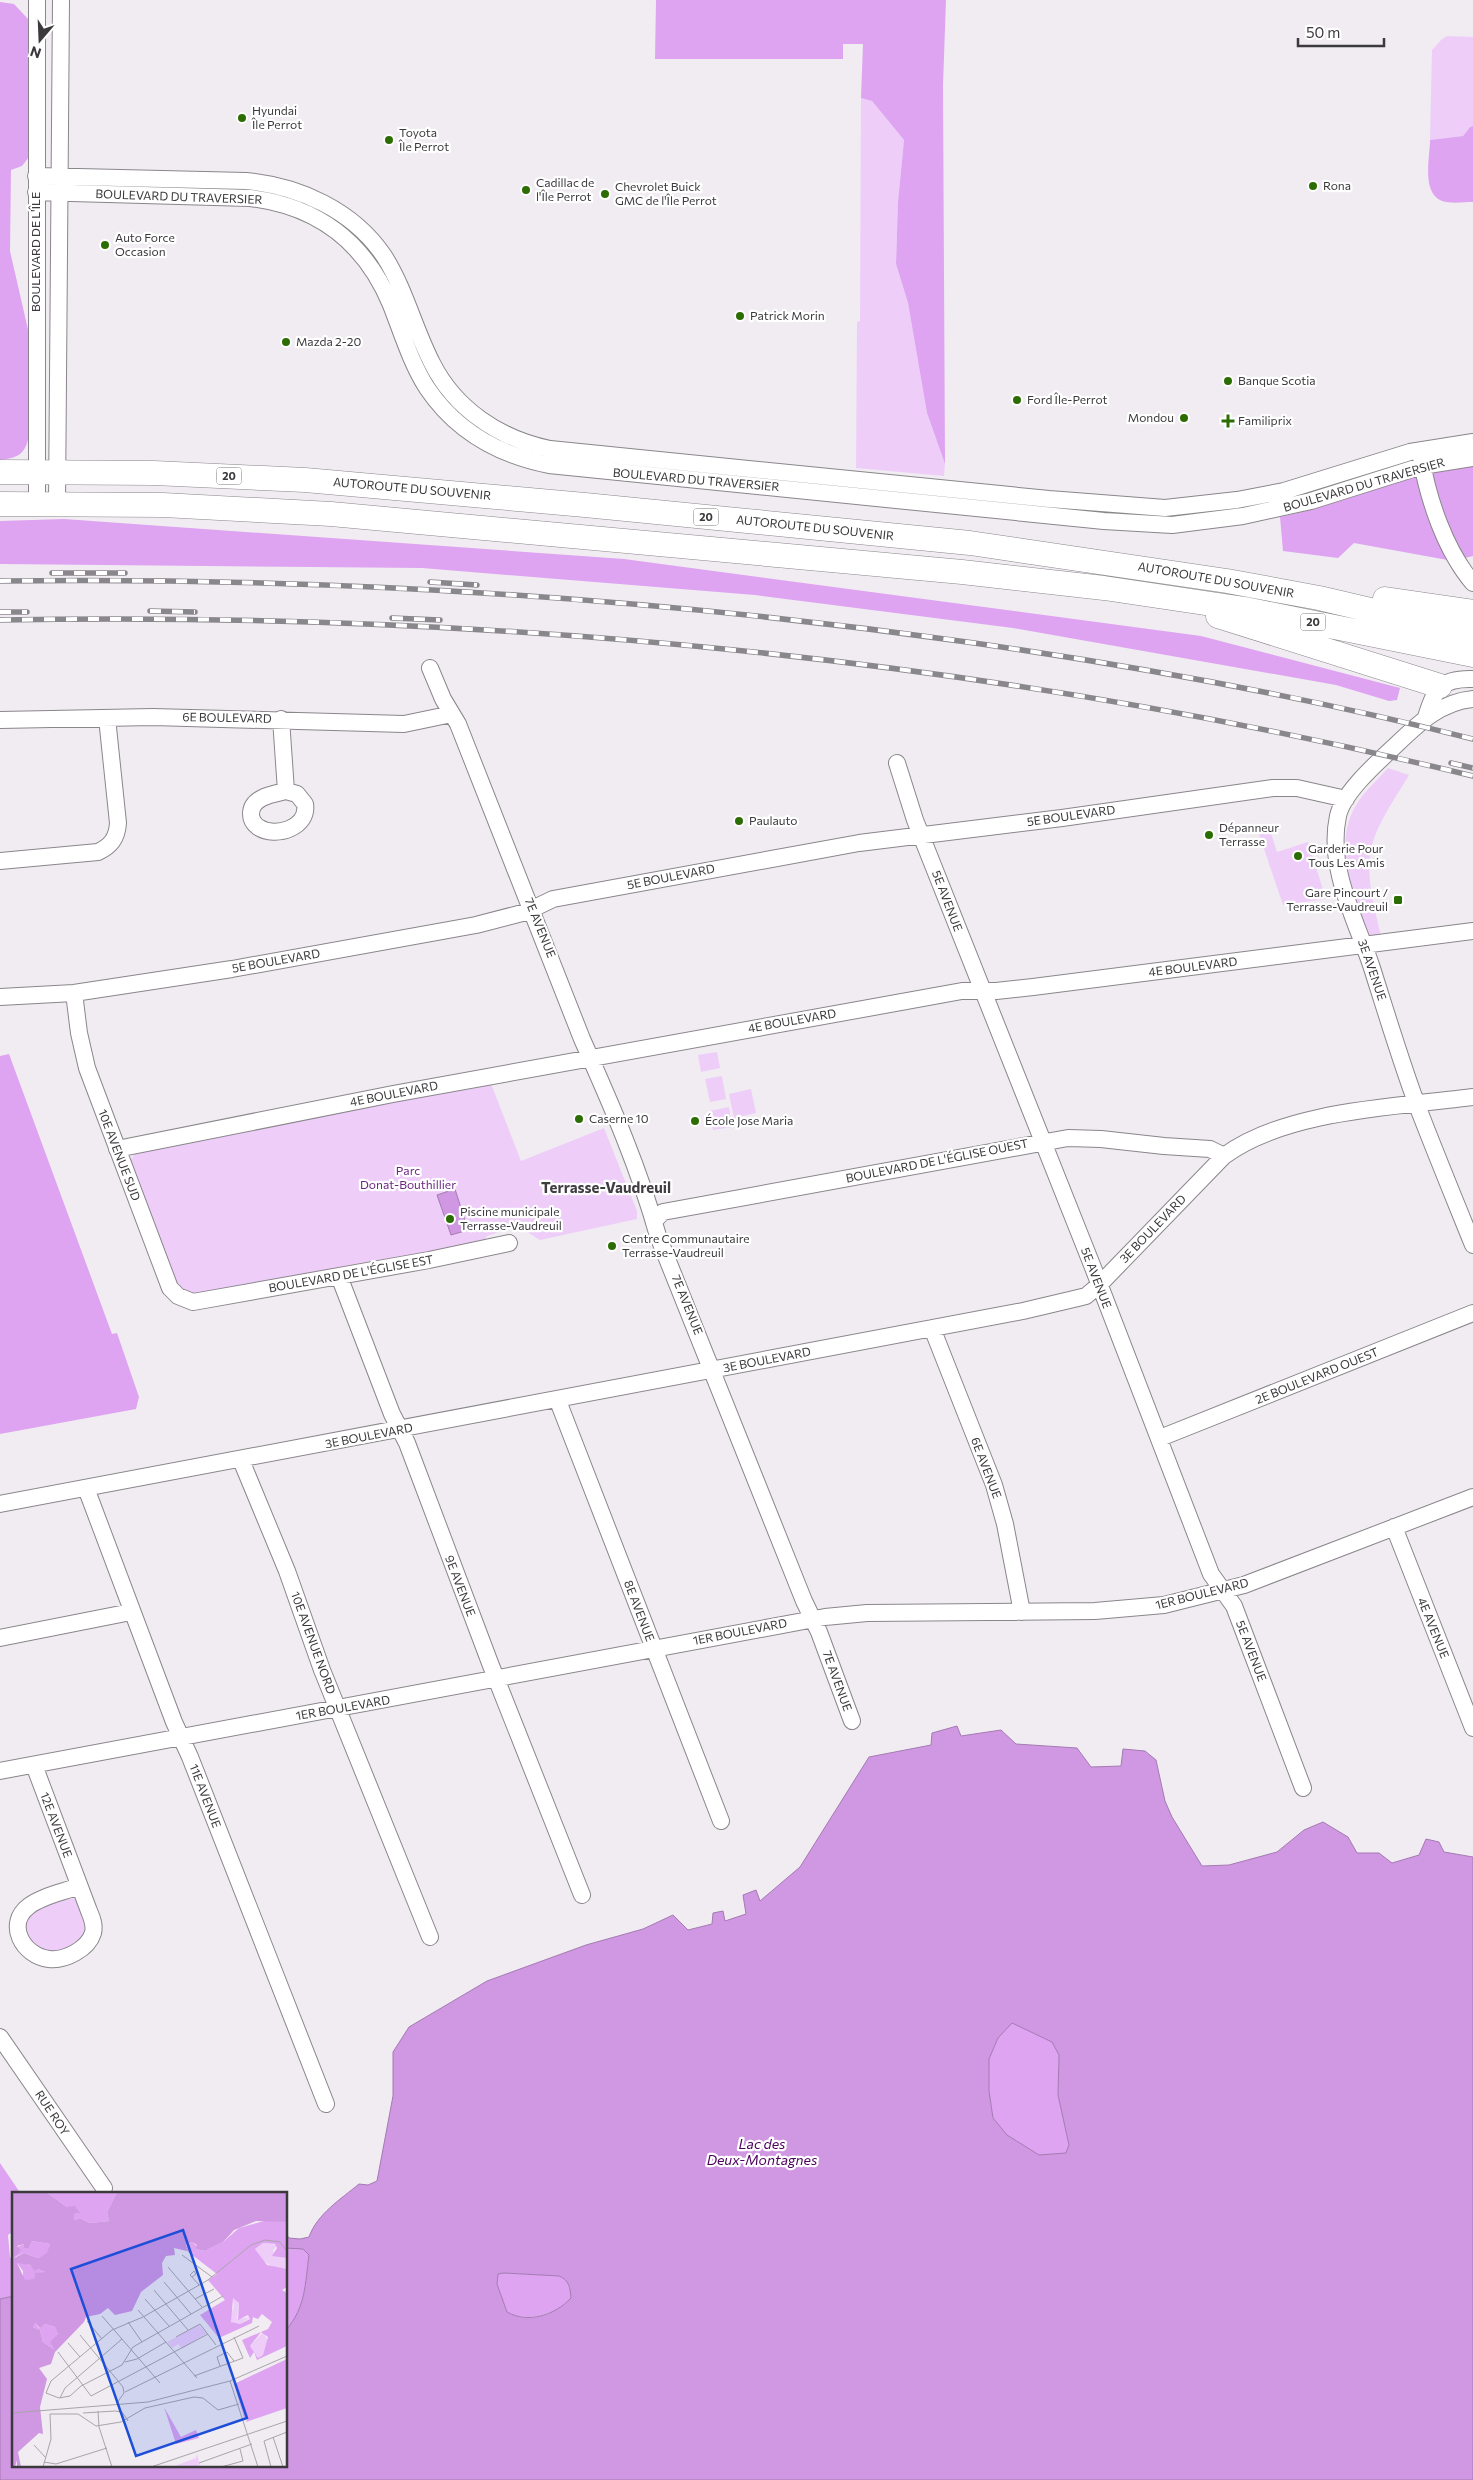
<svg xmlns="http://www.w3.org/2000/svg" width="1473" height="2480" viewBox="0 0 1473 2480" font-family="Commissioner,sans-serif">
<rect width="100%" height="100%" fill="#f0ecf2"/>
<path fill="#eecef9" d="M 1447,36 L 1473,37 L 1473,126 L 1470,127 L 1463,136 L 1430,140 L 1432,50 L 1442,39 Z
M 861,98 L 872,101 L 904,140 L 898,202 L 896,264 L 908,303 L 927,413 L 945,464 L 944,476 L 856,468 L 857,322 L 860,321 Z
M 1388,768 L 1409,775 C 1395,799 1374,827 1370,855 C 1367,882 1375,910 1381,936 L 1369,937 C 1355,895 1330,844 1358,802 C 1366,790 1378,779 1388,768 Z
M 1270,830 L 1277,852 L 1308,842 L 1326,899 L 1283,905 L 1259,834 Z
M 717,1052 L 720,1068 L 701,1072 L 698,1055 Z
M 722,1076 L 726,1099 L 710,1102 L 705,1079 Z
M 490,1081 L 521,1161 L 604,1128 L 637,1211 L 637,1219 L 540,1240 L 524,1230 L 522,1231 L 511,1228 L 487,1236 L 482,1243 L 195,1296 L 176,1286 L 130,1160 L 137,1152 Z
M 751,1089 L 756,1113 L 734,1118 L 729,1094 Z
M 729,1107 L 732,1127 L 713,1130 L 710,1111 Z
M 66,1898 L 78,1899 L 87,1919 L 84,1936 L 74,1947 L 51,1953 L 31,1945 C 29,1939 25,1932 24,1926 C 23,1908 54,1902 66,1898 Z"/>
<path fill="#dea4f1" d="M 656,0 L 946,0 L 943,85 L 945,464 L 927,413 L 908,303 L 896,264 L 898,202 L 904,140 L 872,101 L 861,98 L 863,44 L 843,44 L 843,59 L 655,59 Z
M 0,2 L 14,4 L 28,19 L 29,157 L 22,166 L 11,170 L 10,251 L 29,334 L 28,440 C 24,456 15,458 0,460 Z
M 1473,126 L 1473,202 C 1463,202 1451,204 1442,201 C 1421,193 1430,157 1430,140 L 1463,136 L 1470,127 Z
M 1473,466 L 1473,556 L 1453,561 L 1354,543 L 1338,558 L 1283,551 L 1280,517 C 1346,504 1406,473 1473,466 Z
M 64,519 L 624,559 L 1201,636 L 1400,688 L 1397,700 L 1389,701 L 1336,685 L 1013,628 L 755,595 L 422,568 L 0,564 L 0,521 Z
M 9,1054 L 112,1334 L 117,1333 L 139,1397 L 136,1409 L 0,1434 L 0,1056 Z
M 1012,2022 L 1053,2042 L 1059,2055 L 1058,2095 L 1069,2145 L 1066,2153 L 1039,2156 L 1007,2135 L 993,2118 L 989,2091 L 989,2059 L 998,2038 Z
M 0,2163 L 21,2194 L 14,2194 L 14,2231 L 8,2235 L 10,2257 L 14,2262 L 14,2296 L 0,2299 Z
M 293,2247 L 303,2249 L 309,2255 C 305,2284 306,2307 286,2330 L 286,2248 Z
M 504,2273 L 559,2276 C 569,2280 570,2287 571,2298 C 554,2315 528,2323 507,2312 L 497,2284 L 498,2274 Z"/>
<path fill="#d097e3" stroke="#a37bb1" fill-rule="evenodd" d="M 455,1189 L 468,1230 L 451,1235 L 437,1195 Z
M 957,1726 L 961,1736 L 1001,1730 L 1016,1744 L 1077,1748 L 1091,1767 L 1121,1766 L 1123,1749 L 1145,1751 L 1156,1760 L 1165,1801 L 1172,1817 L 1202,1866 L 1229,1865 L 1277,1852 L 1304,1830 L 1323,1822 L 1348,1837 L 1357,1853 L 1379,1853 L 1392,1863 L 1419,1855 L 1426,1839 L 1439,1842 L 1444,1852 L 1473,1857 L 1473,2480 L 0,2480 L 0,2299 L 14,2296 L 14,2466 L 286,2466 L 286,2330 C 306,2307 305,2284 309,2255 L 303,2249 L 286,2248 L 286,2234 L 289,2238 L 300,2239 L 309,2237 C 317,2214 341,2199 359,2184 L 368,2185 L 377,2181 L 393,2096 L 393,2052 L 409,2027 L 487,1981 L 586,1945 L 643,1929 L 673,1915 L 688,1930 L 712,1924 L 713,1913 L 723,1911 L 725,1921 L 746,1914 L 743,1895 L 756,1890 L 760,1901 L 800,1867 L 869,1757 L 931,1745 L 932,1733 ZM 1012,2023 L 1052,2042 L 1059,2055 L 1058,2095 L 1069,2145 L 1066,2153 L 1039,2155 L 1007,2135 L 993,2118 L 989,2091 L 989,2059 L 998,2038 ZM 504,2273 L 559,2276 C 569,2280 570,2287 571,2298 C 555,2315 528,2324 507,2312 L 497,2284 L 498,2274 Z"/>
<g fill="none" stroke-linecap="round" stroke-linejoin="round">
<g stroke="#8a868b" stroke-width="18">
<path id="minor" d="M 37,0 L 37,504
M 36,176 L 246,181 C 299,186 353,210 384,256 C 405,289 414,328 432,363 C 455,409 500,439 550,449 L 1049,499 L 1165,508 L 1237,500 L 1284,491 L 1410,452 L 1473,442
M 36,192 L 250,198 C 317,206 365,242 391,305 C 402,333 411,363 427,388 C 456,431 499,455 549,465 L 1104,521 L 1172,525 L 1243,516 L 1311,501 L 1422,466 L 1473,458
M 1421,457 C 1428,499 1445,550 1473,583
M 57,504 L 61,0
M 430,668 L 443,699 L 458,724 L 582,1039 C 611,1104 639,1168 658,1236 L 804,1601 L 819,1632 L 852,1721
M 1473,699 C 1441,702 1420,722 1397,744 C 1379,761 1343,792 1338,816 C 1327,867 1355,918 1371,965 C 1386,1012 1400,1059 1417,1105 C 1435,1152 1454,1198 1473,1245
M 1426,717 C 1435,689 1440,678 1473,679
M 281,719 L 286,791
M 0,720 L 153,717 L 404,724 L 452,714
M 897,763 L 915,820 L 1092,1265 L 1211,1574 L 1234,1606 L 1303,1788
M 286,791 L 297,794 L 305,804 C 309,827 276,839 258,827 C 254,824 251,820 251,814 C 251,797 273,794 286,791 Z
M 0,861 L 98,852 C 111,846 117,838 118,823 L 107,718
M 74,993 L 79,1033 L 87,1068 L 170,1288 L 178,1296 L 193,1302 L 429,1260 L 509,1243
M 0,997 L 74,993 L 232,969 L 476,925 L 526,912 L 553,899 L 859,843 L 1062,818 L 1273,788 L 1297,788 L 1346,799
M 117,1149 L 393,1094 L 962,991 L 996,991 L 1033,987 L 1473,931
M 654,1221 L 663,1212 L 1068,1138 L 1101,1139 L 1164,1146 L 1210,1149 L 1224,1156
M 339,1276 L 392,1414 L 407,1443 L 490,1663 L 582,1895
M 932,1328 L 994,1485 L 1005,1524 L 1022,1612
M 558,1401 L 721,1821
M 1160,1438 L 1473,1313
M 241,1460 L 287,1571 L 322,1670 L 430,1937
M 86,1488 L 174,1722 L 190,1757 L 326,2104
M 0,1504 L 1023,1311 L 1078,1298 L 1086,1296 L 1099,1285 L 1224,1156 C 1286,1110 1397,1107 1473,1097
M 1394,1527 L 1473,1728
M 0,1638 L 131,1612
M 34,1765 L 89,1911 C 92,1918 95,1925 93,1933 C 88,1949 65,1961 49,1959 C 23,1956 5,1924 29,1906 C 42,1896 64,1892 79,1886
M 0,1771 L 825,1617 L 867,1613 L 1095,1611 L 1164,1605 L 1244,1585 L 1473,1497
M 0,2037 L 104,2188"/>
</g>
<g stroke="#8a868b" stroke-width="25">
<path id="highway" d="M 0,472 L 154,473 L 305,480 L 585,505 L 970,543 L 1227,581 L 1319,598 L 1473,634
M 0,504 L 163,505 L 331,514 L 962,572 L 1104,588 L 1245,609 L 1473,655
M 1385,599 L 1473,612
M 1218,616 L 1440,686"/>
</g>
<use href="#minor" stroke="#fff" stroke-width="16"/>
<use href="#highway" stroke="#fff" stroke-width="24"/>
<g stroke="#8a878c" stroke-width="5.5">
<path id="rail" d="M 52,573 L 125,573
M 0,581 C 324,577 647,597 967,642 C 1137,666 1307,697 1473,739
M 430,582 L 477,585
M 150,611 L 195,612
M 0,612 L 27,612
M 392,618 L 440,620
M 0,620 C 494,611 993,659 1473,776
M 1451,763 L 1473,768"/>
</g>
<use href="#rail" stroke="#fff" stroke-width="4" stroke-dasharray="11" stroke-linecap="butt"/>
</g>
<g fill="#2c6d03" stroke="#fff" stroke-width="2">
<circle cx="242" cy="118" r="5"/>
<circle cx="389" cy="140" r="5"/>
<circle cx="1313" cy="186" r="5"/>
<circle cx="526" cy="190" r="5"/>
<circle cx="605" cy="194" r="5"/>
<circle cx="105" cy="245" r="5"/>
<circle cx="740" cy="316" r="5"/>
<circle cx="286" cy="342" r="5"/>
<circle cx="1228" cy="381" r="5"/>
<circle cx="1017" cy="400" r="5"/>
<circle cx="1184" cy="418" r="5"/>
<path d="M1225.5 413.5h5v5h5v5h-5v5h-5v-5h-5v-5h5z"/>
<circle cx="739" cy="821" r="5"/>
<circle cx="1209" cy="835" r="5"/>
<circle cx="1298" cy="856" r="5"/>
<rect x="1393" y="895" width="10" height="10" rx="2.5"/>
<circle cx="579" cy="1119" r="5"/>
<circle cx="695" cy="1121" r="5"/>
<circle cx="450" cy="1219" r="5"/>
<circle cx="612" cy="1246" r="5"/>
</g>
<g text-anchor="middle" stroke-width="4.5" stroke-linejoin="round" paint-order="stroke">
<g fill="#fff" stroke="#767476" stroke-width="1">
<rect x="216.5" y="467.5" width="25" height="17" rx="4"/>
<rect x="693.5" y="508.5" width="25" height="17" rx="4"/>
<rect x="1300.5" y="613.5" width="25" height="17" rx="4"/>
</g>
<g font-size="11" font-weight="bold" fill="#3b393c">
<text x="229" y="480">20</text>
<text x="706" y="521">20</text>
<text x="1313" y="626">20</text>
</g>
<g font-size="12" fill="#3b393c" stroke="#fff" text-anchor="start">
<text x="252" y="115">Hyundai<tspan x="252" dy="14">Île Perrot</tspan></text>
<text x="399" y="137">Toyota<tspan x="399" dy="14">Île Perrot</tspan></text>
<text x="536" y="187">Cadillac de<tspan x="536" dy="14">l'Île Perrot</tspan></text>
<text x="1323" y="190">Rona</text>
<text x="615" y="191">Chevrolet Buick<tspan x="615" dy="14">GMC de l'Île Perrot</tspan></text>
<text x="115" y="242">Auto Force<tspan x="115" dy="14">Occasion</tspan></text>
<text x="750" y="320">Patrick Morin</text>
<text x="296" y="346">Mazda 2-20</text>
<text x="1238" y="385">Banque Scotia</text>
<text x="1027" y="404">Ford Île-Perrot</text>
<text x="1174" y="422" text-anchor="end">Mondou</text>
<text x="1238" y="425">Familiprix</text>
<text x="749" y="825">Paulauto</text>
<text x="1219" y="832">Dépanneur<tspan x="1219" dy="14">Terrasse</tspan></text>
<text x="1308" y="853">Garderie Pour<tspan x="1308" dy="14">Tous Les Amis</tspan></text>
<text x="1388" y="897" text-anchor="end">Gare Pincourt /<tspan x="1388" dy="14">Terrasse-Vaudreuil</tspan></text>
<text x="589" y="1123">Caserne 10</text>
<text x="705" y="1125">École Jose Maria</text>
<text x="460" y="1216">Piscine municipale<tspan x="460" dy="14">Terrasse-Vaudreuil</tspan></text>
<text x="622" y="1243">Centre Communautaire<tspan x="622" dy="14">Terrasse-Vaudreuil</tspan></text>
</g>
<g font-size="12" fill="#3b393c" stroke="#fff">
<text transform="translate(179 197) rotate(2)" y="4">BOULEVARD DU TRAVERSIER</text>
<text transform="translate(36 252) rotate(-90)" y="4">BOULEVARD DE L'ÎLE</text>
<text transform="translate(696 480) rotate(5)" y="4">BOULEVARD DU TRAVERSIER</text>
<text transform="translate(1364 485) rotate(-16)" y="4">BOULEVARD DU TRAVERSIER</text>
<text transform="translate(412 489) rotate(5)" y="4">AUTOROUTE DU SOUVENIR</text>
<text transform="translate(815 528) rotate(6)" y="4">AUTOROUTE DU SOUVENIR</text>
<text transform="translate(1216 580) rotate(10)" y="4">AUTOROUTE DU SOUVENIR</text>
<text transform="translate(227 718) rotate(1)" y="4">6E BOULEVARD</text>
<text transform="translate(1071 816) rotate(-8)" y="4">5E BOULEVARD</text>
<text transform="translate(671 877) rotate(-11)" y="4">5E BOULEVARD</text>
<text transform="translate(947 901) rotate(69)" y="4">5E AVENUE</text>
<text transform="translate(540 928) rotate(68)" y="4">7E AVENUE</text>
<text transform="translate(276 961) rotate(-10)" y="4">5E BOULEVARD</text>
<text transform="translate(1193 967) rotate(-7)" y="4">4E BOULEVARD</text>
<text transform="translate(1372 970) rotate(71)" y="4">3E AVENUE</text>
<text transform="translate(792 1021) rotate(-10)" y="4">4E BOULEVARD</text>
<text transform="translate(394 1094) rotate(-11)" y="4">4E BOULEVARD</text>
<text transform="translate(119 1155) rotate(69)" y="4">10E AVENUE SUD</text>
<text transform="translate(937 1161) rotate(-11)" y="4">BOULEVARD DE L'ÉGLISE OUEST</text>
<text transform="translate(1153 1229) rotate(-46)" y="4">3E BOULEVARD</text>
<text transform="translate(351 1274) rotate(-10)" y="4">BOULEVARD DE L'ÉGLISE EST</text>
<text transform="translate(1096 1278) rotate(69)" y="4">5E AVENUE</text>
<text transform="translate(687 1305) rotate(68)" y="4">7E AVENUE</text>
<text transform="translate(767 1360) rotate(-11)" y="4">3E BOULEVARD</text>
<text transform="translate(1317 1376) rotate(-22)" y="4">2E BOULEVARD OUEST</text>
<text transform="translate(369 1436) rotate(-11)" y="4">3E BOULEVARD</text>
<text transform="translate(986 1468) rotate(69)" y="4">6E AVENUE</text>
<text transform="translate(460 1586) rotate(69)" y="4">9E AVENUE</text>
<text transform="translate(1202 1594) rotate(-14)" y="4">1ER BOULEVARD</text>
<text transform="translate(639 1611) rotate(69)" y="4">8E AVENUE</text>
<text transform="translate(1433 1628) rotate(68)" y="4">4E AVENUE</text>
<text transform="translate(740 1632) rotate(-11)" y="4">1ER BOULEVARD</text>
<text transform="translate(313 1643) rotate(70)" y="4">10E AVENUE NORD</text>
<text transform="translate(1251 1651) rotate(69)" y="4">5E AVENUE</text>
<text transform="translate(837 1681) rotate(70)" y="4">7E AVENUE</text>
<text transform="translate(343 1708) rotate(-10)" y="4">1ER BOULEVARD</text>
<text transform="translate(205 1796) rotate(69)" y="4">11E AVENUE</text>
<text transform="translate(56 1825) rotate(69)" y="4">12E AVENUE</text>
<text transform="translate(52 2113) rotate(56)" y="4">RUE ROY</text>
</g>
<g font-size="12" fill="#6c2780" stroke="#fff">
<text x="408" y="1175">Parc<tspan x="408" dy="14">Donat-Bouthillier</tspan></text>
</g>
<g font-size="14" font-style="italic" fill="#4c005e" stroke="#fff">
<text x="762" y="2149">Lac des<tspan x="762" dy="16">Deux-Montagnes</tspan></text>
</g>
<g font-size="15" font-weight="bold" fill="#413e42" stroke="#fff">
<text x="606" y="1193">Terrasse-Vaudreuil</text>
</g>
</g>
<g transform="translate(12 2192)">
<rect width="275" height="275" fill="#f0ecf2"/>
<path d="M 251,51 L 265,53 L 261,59 L 264,64 L 275,66 L 275,77 L 261,75 L 251,69 L 243,57 ZM 223,106 L 227,111 L 225,127 L 239,125 L 228,132 L 220,131 L 218,126 L 222,113 L 220,107 ZM 187,133 L 195,141 L 170,157 L 166,152 L 160,156 L 155,150 ZM 251,140 L 256,149 L 251,163 L 246,166 L 238,154 ZM 185,261 L 188,275 L 160,275 L 184,266 Z" fill="#eecef9"/>
<path d="M 34,0 L 105,0 L 95,20 L 97,29 L 78,31 L 68,26 L 62,28 L 62,22 L 67,21 L 64,16 L 55,15 ZM 256,28 L 275,30 L 275,66 L 260,64 L 265,56 L 263,52 L 251,51 L 243,57 L 255,73 L 275,77 L 275,95 L 270,98 L 275,101 L 275,154 L 245,168 L 242,160 L 238,166 L 230,148 L 256,137 L 260,130 L 250,122 L 246,127 L 241,125 L 240,131 L 207,146 L 188,123 L 213,108 L 196,88 L 205,82 L 175,59 L 174,54 L 180,50 L 185,54 L 183,57 L 193,59 L 211,50 L 227,36 ZM 221,106 L 227,111 L 226,128 L 236,123 L 238,127 L 228,132 L 219,130 ZM 249,140 L 256,145 L 251,163 L 246,166 L 238,154 ZM 20,49 L 38,52 L 36,61 L 26,66 L 12,61 L 0,66 L 8,57 L 5,55 L 12,52 L 13,56 L 17,56 ZM 5,71 L 12,71 L 33,80 L 23,82 L 22,88 L 11,88 L 11,79 ZM 22,130 L 27,136 L 33,132 L 43,135 L 46,141 L 43,158 L 31,150 L 28,138 L 21,135 ZM 275,167 L 275,216 L 234,230 L 236,226 L 232,225 L 222,192 ZM 152,215 L 169,245 L 184,238 L 187,246 L 164,252 Z" fill="#dea4f1" fill-rule="evenodd"/>
<path d="M 0,0 L 34,0 L 55,15 L 63,14 L 68,21 L 62,22 L 62,28 L 68,26 L 78,31 L 97,29 L 95,20 L 105,0 L 275,0 L 275,30 L 244,29 L 222,38 L 211,50 L 193,59 L 183,57 L 185,53 L 180,50 L 174,53 L 175,59 L 162,56 L 163,63 L 154,64 L 150,71 L 151,83 L 129,100 L 120,119 L 103,123 L 96,116 L 88,122 L 74,125 L 72,130 L 43,160 L 39,172 L 27,176 L 35,187 L 28,215 L 31,242 L 27,241 L 6,260 L 9,275 L 5,275 L 5,268 L 3,275 L 0,275 ZM 20,49 L 38,52 L 35,61 L 26,66 L 12,61 L 2,66 L 9,58 L 5,54 L 12,52 L 12,56 L 17,56 ZM 5,71 L 18,73 L 23,79 L 26,77 L 33,80 L 23,81 L 22,87 L 13,88 ZM 23,131 L 28,136 L 33,132 L 43,135 L 46,142 L 38,150 L 43,158 L 31,150 L 28,138 L 21,135 Z" fill="#d097e3" fill-rule="evenodd"/>
<path fill="none" stroke="#a8a4a9" stroke-width="1" d="M 170,63 L 200,85M 156,75 L 190,115M 180,85 L 184,82 L 182,79 L 178,83 L 179,84 L 187,93M 152,90 L 179,122M 142,98 L 176,138M 211,104 L 121,155 L 110,173 L 69,194 L 58,204 L 47,206 L 34,201 L 39,189 L 100,138 L 131,125 L 196,88 L 239,53 L 253,48 L 268,50 L 275,59M 133,107 L 157,134M 183,107 L 202,97M 126,118 L 185,186M 90,124 L 148,191M 75,129 L 90,147M 116,130 L 130,150M 68,143 L 111,195 L 112,201 L 105,211M 164,145 L 188,132 L 204,153M 56,151 L 68,165M 46,160 L 79,204 L 196,142M 113,170 L 125,167 L 154,150M 208,174 L 205,165 L 215,160 L 222,169M 182,184 L 231,166 L 222,145M 218,189 L 246,275M 113,200 L 247,134M 48,206 L 53,196 L 110,147M 86,219 L 87,235 L 100,275M 103,219 L 110,220 L 116,229M 0,221 L 136,210 L 218,189 L 275,164M 71,221 L 103,219M 261,245 L 271,275M 22,253 L 34,266M 32,270 L 44,272 L 95,256M 187,271 L 240,252M 31,275 L 39,247 L 38,222 L 66,222 L 84,234 L 109,230 L 133,216 L 182,205 L 191,206 L 206,218 L 227,212M 139,275 L 275,229M 209,275 L 231,269 L 228,257M 259,275 L 252,249 L 275,240"/>
<path fill="#1d4ed8" fill-opacity="0.15" stroke="#1d4ed8" stroke-width="2.5" d="M 171,38 L 235,226 L 124,264 L 59,77 Z"/>
<rect width="275" height="275" fill="none" stroke="#3b393c" stroke-width="2.5"/>
</g>
<g transform="translate(40 40) rotate(199)" stroke="#ffffff" stroke-width="4" paint-order="stroke">
<path d="M0-4L9 19L0 12L-9 19Z" fill="#3b393c"/>
<text y="-8" font-size="14" font-weight="bold" text-anchor="middle" fill="#3b393c">N</text>
</g>
<path d="M1298 38v8h86v-8" fill="none" stroke="#3b393c" stroke-width="2.5"/>
<text x="1306" y="38" font-size="15" fill="#3b393c" stroke="#ffffff" stroke-width="4" paint-order="stroke">50 m</text>
</svg>
